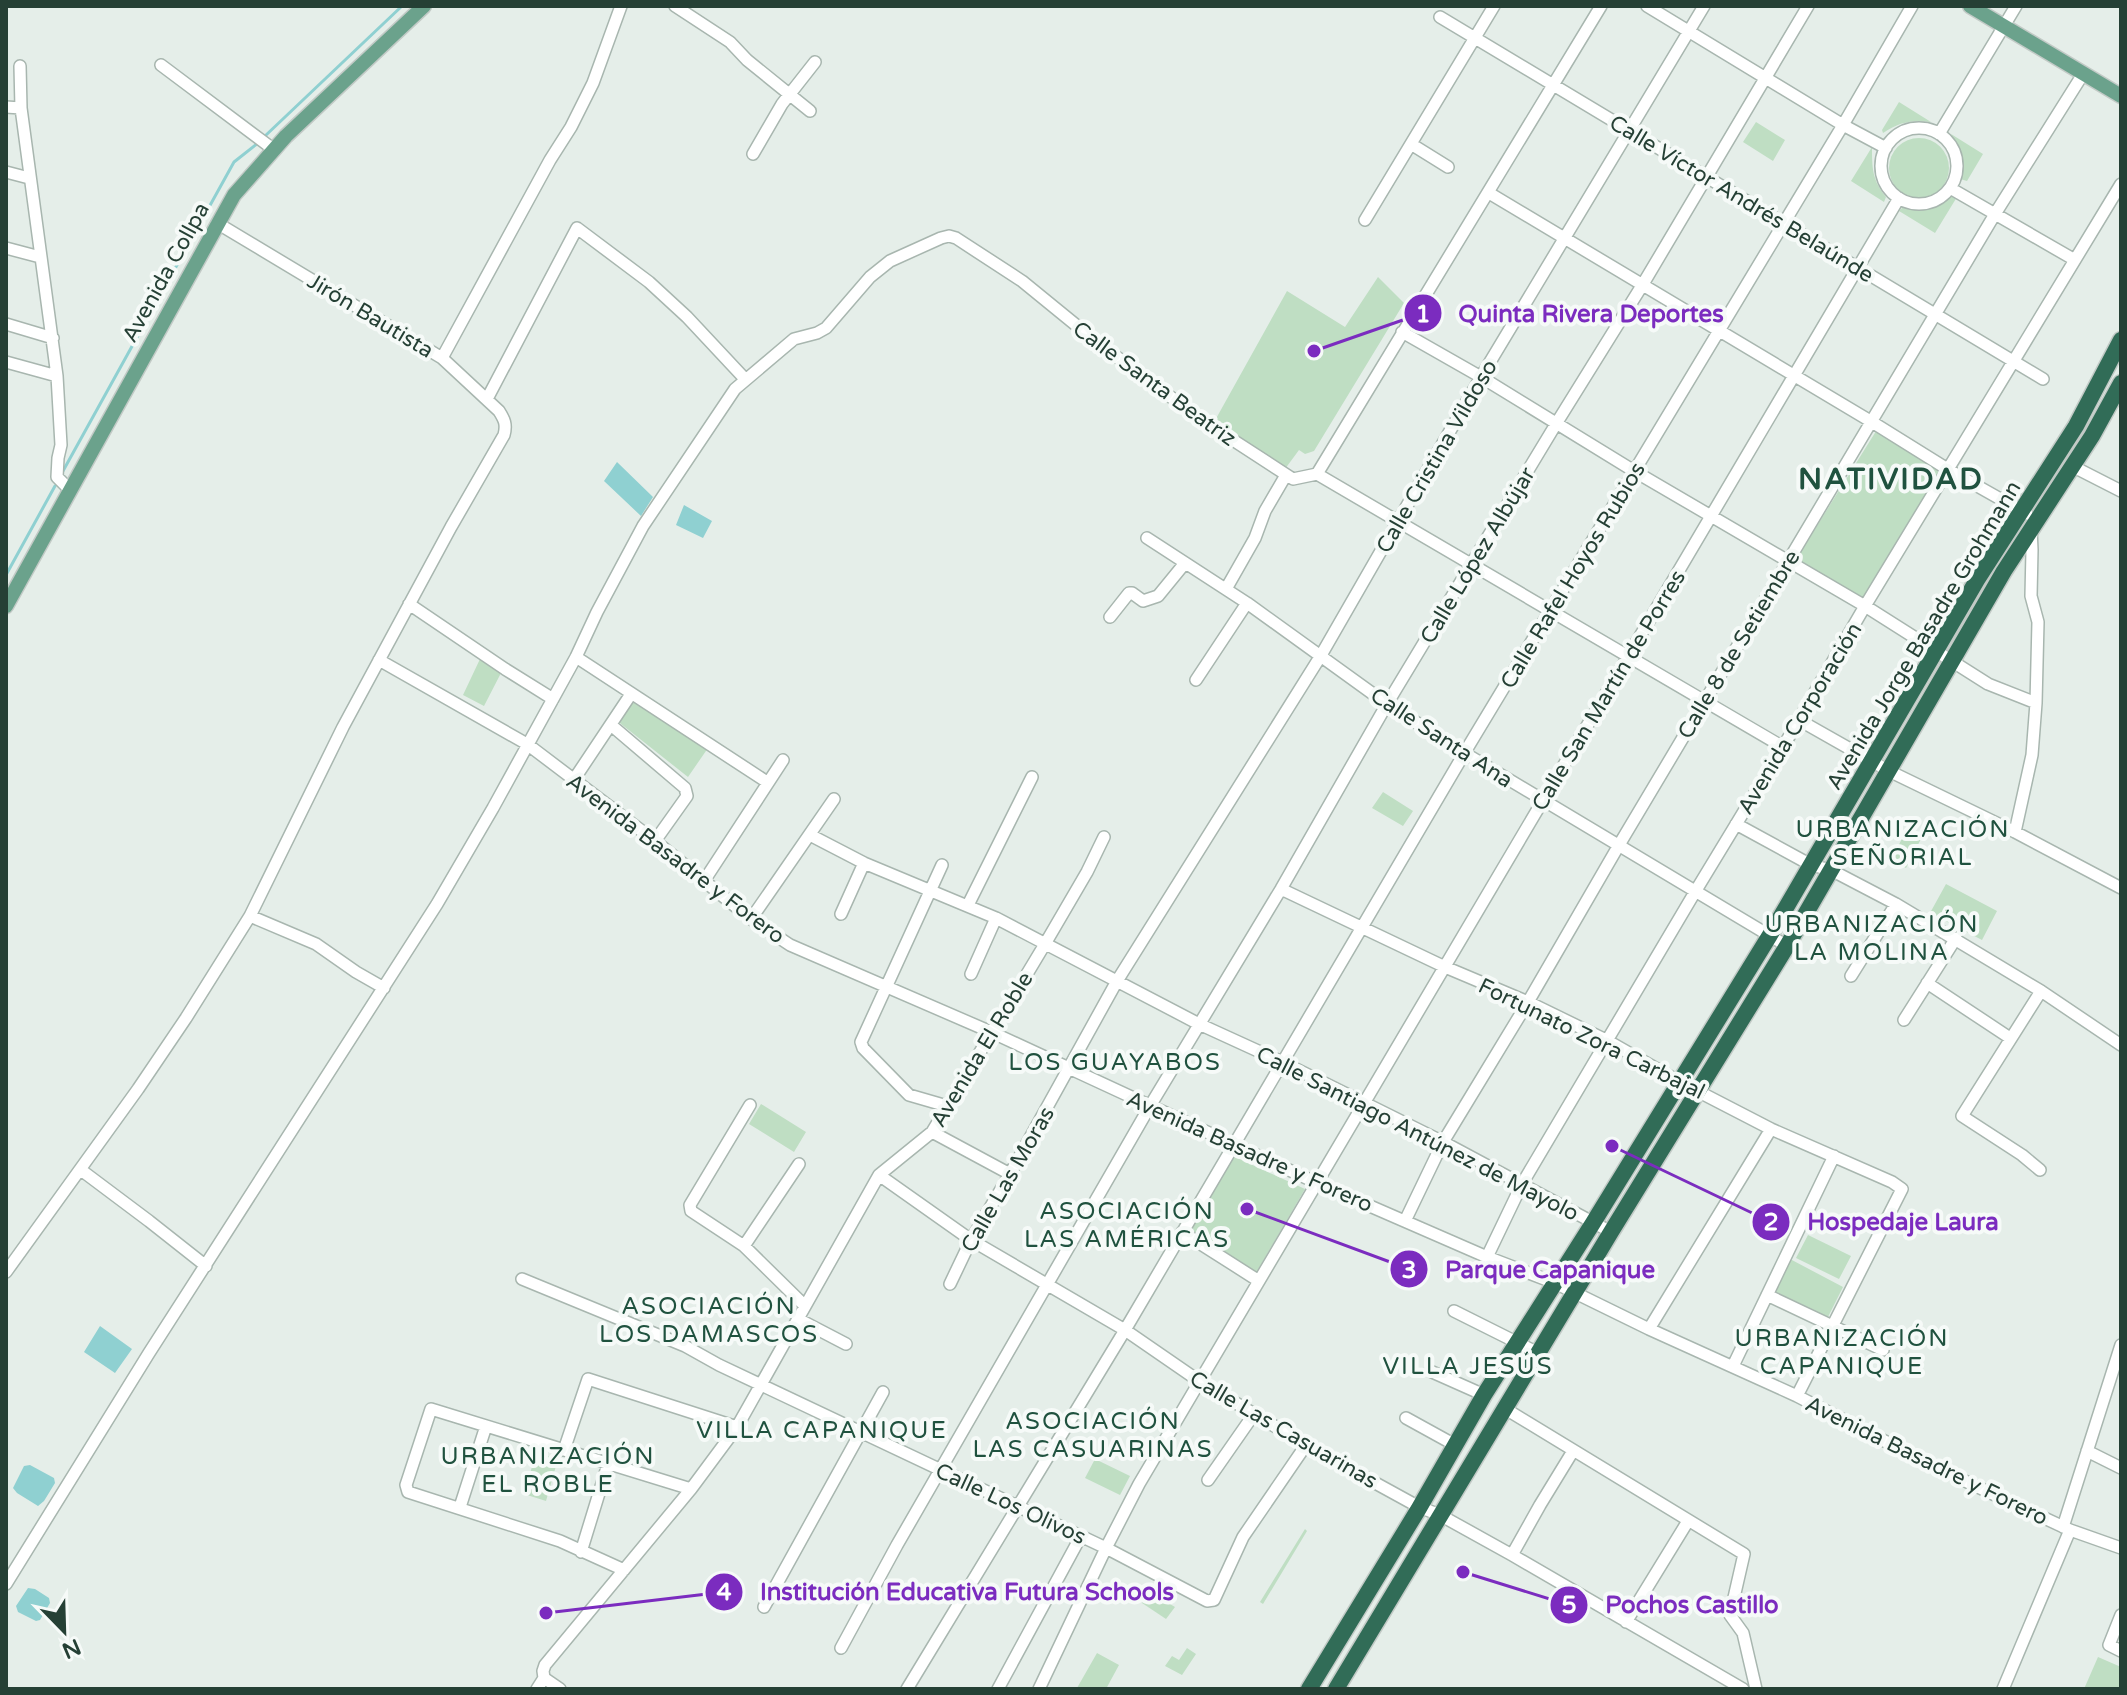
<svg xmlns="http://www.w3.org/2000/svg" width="2127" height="1695" viewBox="0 0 2127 1695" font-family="'Varela Round',sans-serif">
<rect width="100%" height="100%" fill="#e5eee9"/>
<path fill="#bfdec3" d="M 1899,102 L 1931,122 C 1911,120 1900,122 1883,133 L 1882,130 Z
M 1756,122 L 1785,140 L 1773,161 L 1743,142 Z
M 1951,134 L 1983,154 L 1967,181 L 1960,179 C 1965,161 1959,149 1951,134 Z
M1889 168a30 30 0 1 1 60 0a30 30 0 1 1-60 0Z
M 1872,147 C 1872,167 1872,180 1886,197 L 1884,202 L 1851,181 Z
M 1951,196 L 1957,197 L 1935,233 L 1899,211 L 1903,207 C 1922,211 1935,207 1951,196 Z
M 1378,277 L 1404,303 L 1314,451 L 1305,454 L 1299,450 L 1285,469 L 1213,424 L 1287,291 L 1345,327 Z
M 1878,428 L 1943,469 L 1862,602 L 1795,561 Z
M 480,659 L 501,673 L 484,706 L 463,695 Z
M 633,697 L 708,748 L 688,777 L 616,720 Z
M 1383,792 L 1413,811 L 1403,826 L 1372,808 Z
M 1908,827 L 1923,835 L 1906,868 L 1891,860 Z
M 1946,884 L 1997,911 L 1982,940 L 1930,913 Z
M 761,1104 L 806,1132 L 794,1152 L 749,1124 Z
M 1233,1156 L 1305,1189 L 1256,1273 L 1189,1230 Z
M 1808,1235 L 1851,1256 L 1839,1279 L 1796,1258 Z
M 1790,1259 L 1843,1287 L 1827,1319 L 1774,1293 Z
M 536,1453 L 558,1459 L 546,1501 L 524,1494 Z
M 1095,1459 L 1130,1476 L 1120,1495 L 1085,1478 Z
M 1305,1529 L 1307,1531 L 1263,1604 L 1260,1602 Z
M 1151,1593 L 1175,1607 L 1166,1619 L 1142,1603 Z
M 1187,1648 L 1196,1654 L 1182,1675 L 1165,1666 L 1172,1656 L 1179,1660 Z
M 1097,1653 L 1119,1665 L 1106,1689 L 1079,1689 L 1077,1688 Z
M 2098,1657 L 2121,1667 L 2121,1689 L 2084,1689 Z"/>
<path fill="#8fd0d1" d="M 617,462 L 653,497 L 641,516 L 604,481 Z
M 684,505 L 712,521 L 703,538 L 676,525 Z
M 100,1326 L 132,1349 L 115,1373 L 84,1352 Z
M 30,1465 L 54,1478 L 55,1483 L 44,1501 L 38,1506 L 17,1493 L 13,1488 L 24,1466 Z
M 28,1588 L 35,1589 L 49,1598 L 50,1603 L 40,1620 L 36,1621 L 18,1612 L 16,1606 Z"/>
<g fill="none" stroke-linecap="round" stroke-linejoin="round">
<path stroke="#8fd0d1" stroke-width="3" d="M 265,136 L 402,6
M 63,471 L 234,162 L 258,143
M 6,575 L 55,486"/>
<g stroke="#a8b6af" stroke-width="14">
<path id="minor" d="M 675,6 L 730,42 L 747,60 L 810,111
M 1647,6 L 1843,125 L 1886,148
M 1440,17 L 2043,379
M 161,65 L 273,149
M 20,66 L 21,108 L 57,376 L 61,445 L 58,458 L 57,477 L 70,490
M 6,107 L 21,108
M1881 166a38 38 0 1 1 76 0a38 38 0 1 1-76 0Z
M 1939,134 L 2016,6
M 1411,144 L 1448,167
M 753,154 L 782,104 L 815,62
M 6,172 L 29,178
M 1950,188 L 2075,260
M 1489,193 L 1872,422 L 1949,470 L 2027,514
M 1365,220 L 1494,6
M 6,248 L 40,257
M 6,324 L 53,338
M 1402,332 L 1481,377 L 1634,471 L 1865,606 L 1988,684 L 2036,703
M 442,358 L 550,160 L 571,127 L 593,83 L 621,6
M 6,362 L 57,376
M 487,399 L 577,228 L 649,282 L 687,317 L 745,379
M 2072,466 L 2121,491
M 1317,474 L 1601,6
M 1147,538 L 1247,603 L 1387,704 L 1466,754 L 1787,946
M 1226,589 L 1255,538 L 1265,511 L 1286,475
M 409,604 L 505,669 L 553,699
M 1110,617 L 1129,593 L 1132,593 L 1143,601 L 1158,596 L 1185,563
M 576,657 L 767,782
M 379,660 L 527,744 L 655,841 L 751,919 L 790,945 L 991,1032 L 1317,1183 L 1487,1257 L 1555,1283 L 1649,1329 L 1797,1396 L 1935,1467 L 2070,1530 L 2121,1548
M 1196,680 L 1247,603
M 1799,720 L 1889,771 L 2015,832 L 2121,888
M 611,725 L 685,788 L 687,796 L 655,841
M 573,781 L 631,694
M 1736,824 L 1811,865 L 1831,870 L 1896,904 L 2041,991 L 2121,1045
M 2015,832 L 2032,755 L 2036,703 L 2038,622 L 2031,596 L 2032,550 L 2031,528
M 810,835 L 864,863 L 996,918 L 1199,1024 L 1282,1062 L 1443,1142 L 1611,1232
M 942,865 L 861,1042 L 863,1048 L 909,1095 L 947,1106
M 704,881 L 783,760
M 1281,889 L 1445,967 L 1528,1002 L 1608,1041 L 1680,1082 L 1771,1129 L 1892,1182 L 1902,1189 L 1797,1396
M 968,905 L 1032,777
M 841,914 L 864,863
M 250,916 L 316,944 L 356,972 L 384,988
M 751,919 L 834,799
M 971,974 L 996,918
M 1851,976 L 1896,904
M 1927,983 L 2010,1038
M 1904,1020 L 1956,938
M 750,1105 L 690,1205 L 691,1211 L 744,1246 L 805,1306
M 932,1132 L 1010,1174
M 81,1170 L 149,1221 L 206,1266
M 2040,1170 L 2022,1155 L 1962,1116 L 2041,991
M 879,1175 L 971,1240 L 1125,1330 L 1199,1381 L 1306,1445 L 1419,1507 L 1440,1515 L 1512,1555 L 1743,1689
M 1405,1221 L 1443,1142 L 1528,1002 L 1619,845 L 1995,214 L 2083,74
M 1182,1232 L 1259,1281
M 744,1246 L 799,1164
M 1487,1257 L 1522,1184 L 1695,892 L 1783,747 L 1865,606 L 2121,184
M 6,1272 L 138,1089 L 186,1018 L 250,916 L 343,727 L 451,527 L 504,435 C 507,424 504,419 499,411 L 442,358 L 217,223
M 522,1279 L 685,1346 L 719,1365 L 1106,1548 L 1207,1601 L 1214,1600 L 1243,1537 L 1306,1445
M 950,1284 L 971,1240 L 1010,1174 L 1117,981 L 1320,657 L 1481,377 L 1704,6
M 1767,1295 L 1883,1350
M 1454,1311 L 1538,1353
M 798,1319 L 846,1344
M 1649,1329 L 1771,1129
M 1733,1366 L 1834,1156
M 1430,1371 L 1484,1395
M 1504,1408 L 1744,1554 L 1730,1615 L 1743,1633 L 1756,1689
M 1406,1418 L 1455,1445
M 564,1450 L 588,1379 L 737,1427
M 2087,1451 L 2121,1468
M 1208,1480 L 1254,1414
M 460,1507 L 486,1426
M 2063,1527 L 2121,1345
M 581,1552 L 608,1464
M 1512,1555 L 1540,1505 L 1573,1451
M 624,1570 L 560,1541 L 408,1492 L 406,1485 L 431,1409 L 691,1489
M 6,1584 L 149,1353 L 437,904 L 493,808 L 576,657 L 597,612 L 643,526 L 735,389 L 794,339 L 817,333 L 826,328 L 870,277 L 890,261 L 941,238 L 949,236 L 956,238 L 1022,281 L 1098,343 L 1199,418 L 1293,479 L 1317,474 L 1783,747
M 764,1607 L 883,1392
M 2121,1615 L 2109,1645 L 2121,1651
M 1626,1622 L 1688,1521
M 841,1648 L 897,1545 L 1150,1106 L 1281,889 L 1387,704 L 1556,424 L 1643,284 L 1808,6
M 544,1678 L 543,1671 L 545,1665 L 691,1489 L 737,1427 L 879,1175 L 932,1132 L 1045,944 L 1087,872 L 1104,837
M 544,1678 L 560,1689
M 537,1689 L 544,1678
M 907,1689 L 1125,1330 L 1468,747 L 1843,125 L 1912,6
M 998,1689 L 1081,1536
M 1039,1689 L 1106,1548 L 1139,1484 L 1899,198
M 2003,1689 L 2070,1530"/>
</g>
<g stroke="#c2cac6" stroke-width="17">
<path id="major" d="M 1970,6 L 2121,96
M 6,606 L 234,195 L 286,136 L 424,6"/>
</g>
<g stroke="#c2cac6" stroke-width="19">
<path id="highway" d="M 1309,1689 L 1418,1510 L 1484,1395 L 1593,1223 L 1770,935 L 1977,580 L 2076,426 L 2121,340
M 1336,1689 L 1611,1232 L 1787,946 L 2004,571 L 2092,436 L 2121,383"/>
</g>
<use href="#minor" stroke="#fff" stroke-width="11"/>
<use href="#major" stroke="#6ba28c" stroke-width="14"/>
<use href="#highway" stroke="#316c57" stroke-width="16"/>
</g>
<g text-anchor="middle" stroke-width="8" stroke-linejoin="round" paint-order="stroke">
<g font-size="22" fill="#254035" stroke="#f6faf8">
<text transform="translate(1742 198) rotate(31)" y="8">Calle Víctor Andrés Belaúnde</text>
<text transform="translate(165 272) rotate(-61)" y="8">Avenida Collpa</text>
<text transform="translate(371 315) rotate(31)" y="8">Jirón Bautista</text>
<text transform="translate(1155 383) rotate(36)" y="8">Calle Santa Beatriz</text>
<text transform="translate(1436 456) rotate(-60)" y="8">Calle Cristina Vildoso</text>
<text transform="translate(1477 555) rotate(-59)" y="8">Calle López Albújar</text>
<text transform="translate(1572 575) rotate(-59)" y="8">Calle Rafel Hoyos Rubios</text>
<text transform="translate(1923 635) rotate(-59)" y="8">Avenida Jorge Basadre Grohmann</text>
<text transform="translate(1738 644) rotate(-59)" y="8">Calle 8 de Setiembre</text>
<text transform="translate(1608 690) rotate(-59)" y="8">Calle San Martín de Porres</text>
<text transform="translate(1799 718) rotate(-59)" y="8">Avenida Corporación</text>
<text transform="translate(1442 737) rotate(33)" y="8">Calle Santa Ana</text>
<text transform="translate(676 858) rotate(37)" y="8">Avenida Basadre y Forero</text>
<text transform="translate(1592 1038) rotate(26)" y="8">Fortunato Zora Carbajal</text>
<text transform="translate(981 1049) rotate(-59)" y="8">Avenida El Roble</text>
<text transform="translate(1418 1133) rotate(27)" y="8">Calle Santiago Antúnez de Mayolo</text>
<text transform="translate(1250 1151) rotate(24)" y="8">Avenida Basadre y Forero</text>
<text transform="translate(1007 1179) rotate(-60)" y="8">Calle Las Moras</text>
<text transform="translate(1284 1429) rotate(30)" y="8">Calle Las Casuarinas</text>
<text transform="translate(1927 1460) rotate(26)" y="8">Avenida Basadre y Forero</text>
<text transform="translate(1011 1503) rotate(25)" y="8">Calle Los Olivos</text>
</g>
<g font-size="24" letter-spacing="2" fill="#20523f" stroke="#f6faf8">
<text x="1903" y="837">URBANIZACIÓN<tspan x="1903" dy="28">SEÑORIAL</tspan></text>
<text x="1872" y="932">URBANIZACIÓN<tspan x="1872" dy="28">LA MOLINA</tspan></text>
<text x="1115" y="1070">LOS GUAYABOS</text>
<text x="1127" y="1219">ASOCIACIÓN<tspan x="1127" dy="28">LAS AMÉRICAS</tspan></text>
<text x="709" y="1314">ASOCIACIÓN<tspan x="709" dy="28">LOS DAMASCOS</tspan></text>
<text x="1842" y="1346">URBANIZACIÓN<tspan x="1842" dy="28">CAPANIQUE</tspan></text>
<text x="1468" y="1374">VILLA JESÚS</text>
<text x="1093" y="1429">ASOCIACIÓN<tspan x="1093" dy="28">LAS CASUARINAS</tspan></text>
<text x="822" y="1438">VILLA CAPANIQUE</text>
<text x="548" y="1464">URBANIZACIÓN<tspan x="548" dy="28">EL ROBLE</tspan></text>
</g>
<g font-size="30" font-weight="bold" letter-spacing="2" fill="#20523f" stroke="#f6faf8">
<text x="1891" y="489">NATIVIDAD</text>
</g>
</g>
<path fill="none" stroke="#7b2cbf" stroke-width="3" d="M1314 351L1423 313M1612 1146L1771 1222M1247 1209L1409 1269M546 1613L724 1592M1463 1572L1569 1605"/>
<g fill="#7b2cbf" stroke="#f6faf8" stroke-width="3">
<circle cx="1314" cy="351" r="8"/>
<circle cx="1612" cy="1146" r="8"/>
<circle cx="1247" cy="1209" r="8"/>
<circle cx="546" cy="1613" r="8"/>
<circle cx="1463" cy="1572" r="8"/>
<circle cx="1423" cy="313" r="20"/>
<circle cx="1771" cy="1222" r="20"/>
<circle cx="1409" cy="1269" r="20"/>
<circle cx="724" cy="1592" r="20"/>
<circle cx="1569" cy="1605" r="20"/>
</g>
<g font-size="24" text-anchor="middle" font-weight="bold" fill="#fff">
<text x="1423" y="322">1</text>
<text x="1771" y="1230">2</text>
<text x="1409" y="1278">3</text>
<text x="724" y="1600">4</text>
<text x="1569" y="1613">5</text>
</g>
<g font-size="24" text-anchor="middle" font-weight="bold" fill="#7b2cbf" stroke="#f6faf8" stroke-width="8" stroke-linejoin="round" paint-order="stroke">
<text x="1591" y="322">Quinta Rivera Deportes</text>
<text x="1903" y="1230">Hospedaje Laura</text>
<text x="1550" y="1278">Parque Capanique</text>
<text x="967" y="1600">Institución Educativa Futura Schools</text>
<text x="1692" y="1613">Pochos Castillo</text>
</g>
<rect width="2127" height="1695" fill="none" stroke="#254035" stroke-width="16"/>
<g transform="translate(64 1631) rotate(157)" stroke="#f6faf8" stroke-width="6" paint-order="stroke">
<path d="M0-6L14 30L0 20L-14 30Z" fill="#254035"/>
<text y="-12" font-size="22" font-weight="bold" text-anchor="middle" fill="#254035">N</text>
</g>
</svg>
